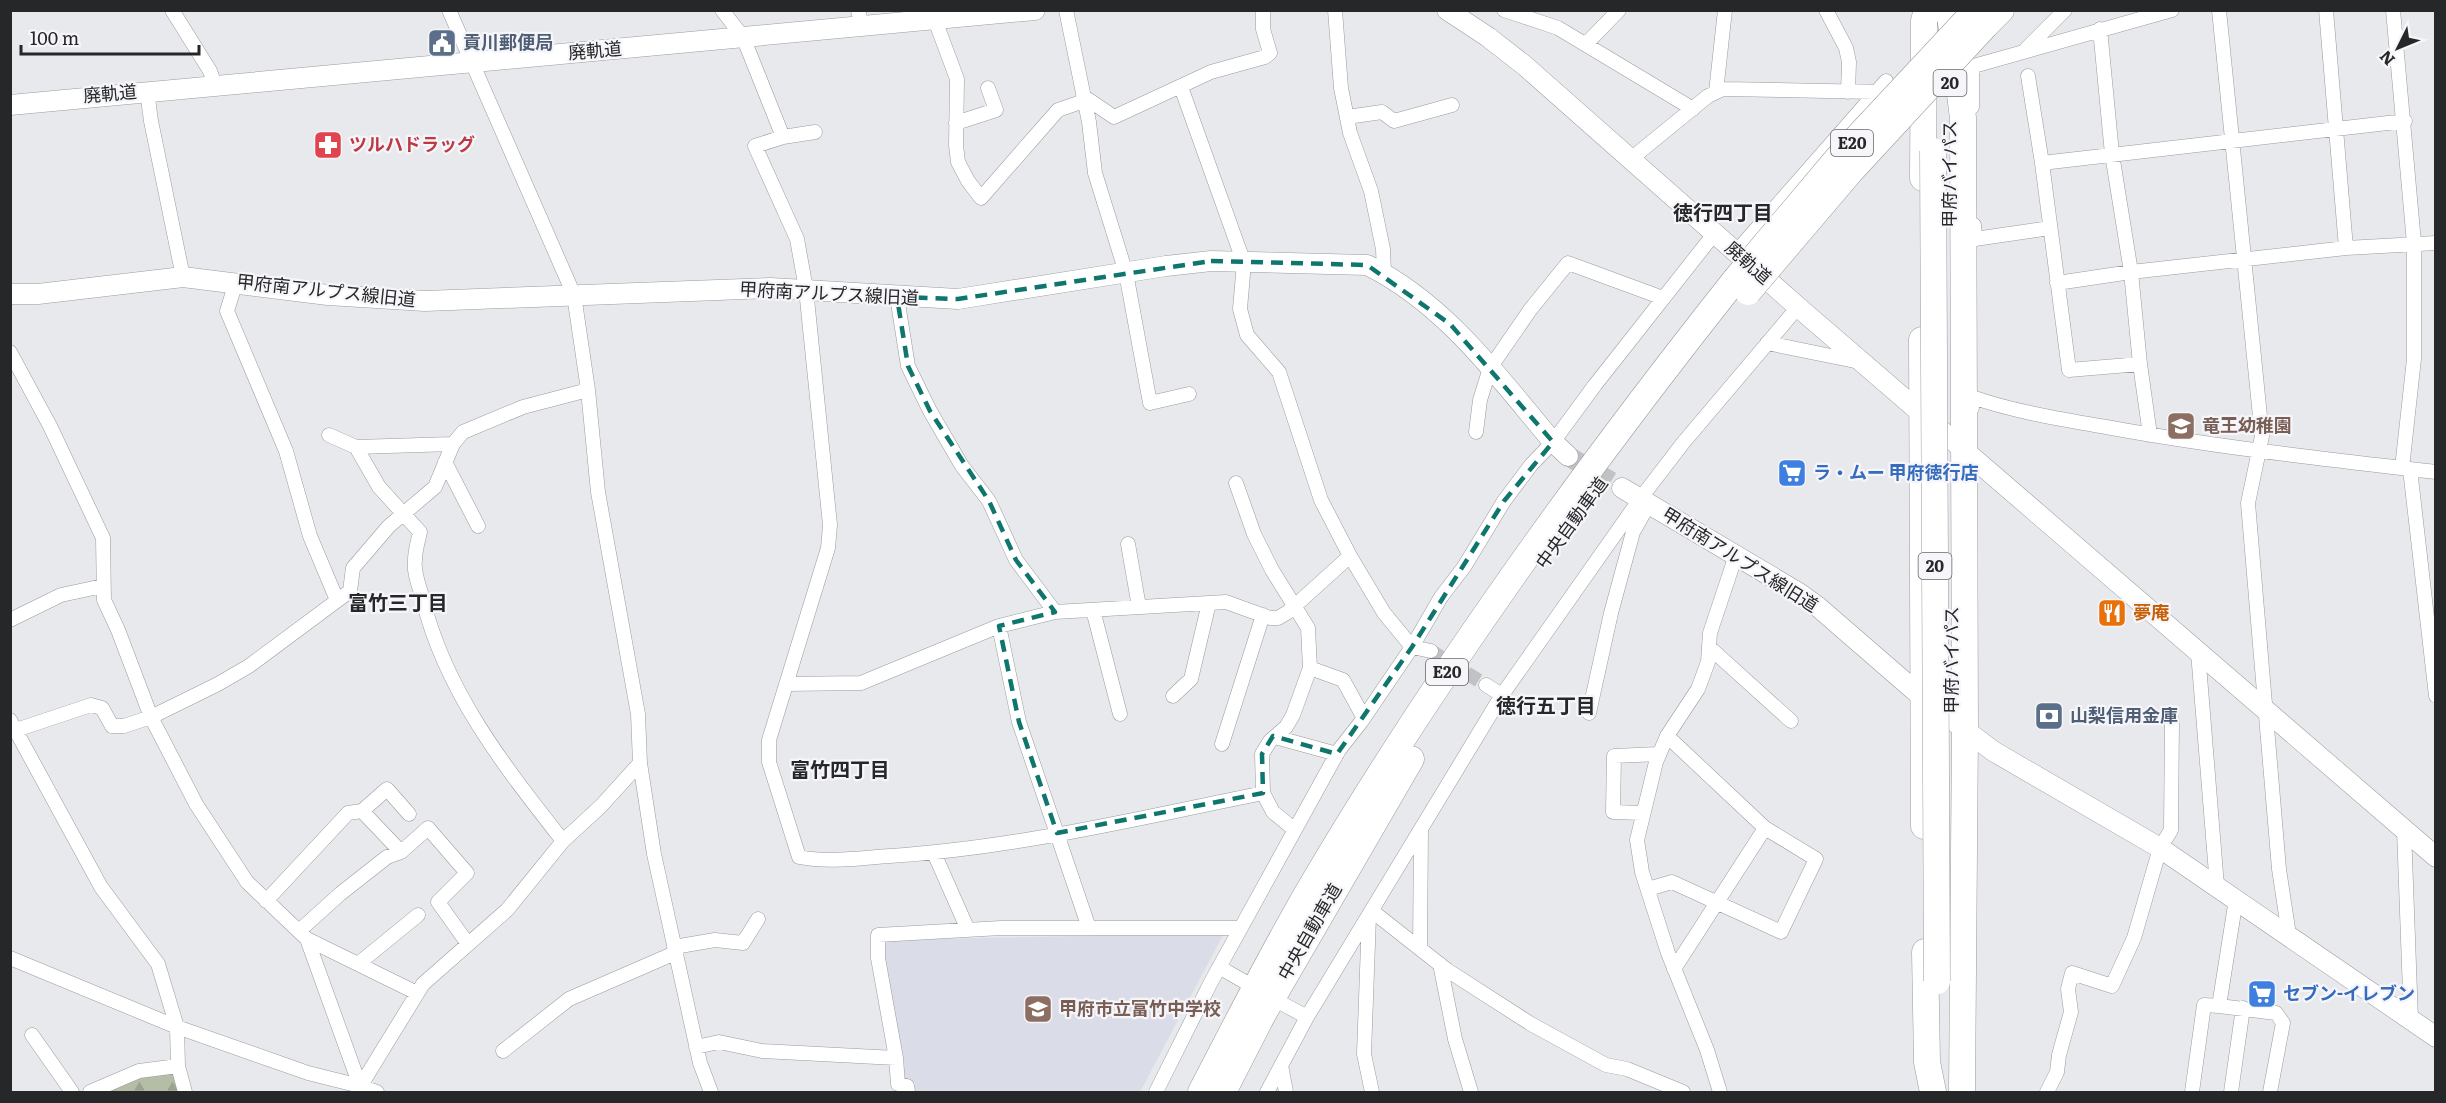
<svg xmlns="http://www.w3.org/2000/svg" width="2446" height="1103" viewBox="0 0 2446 1103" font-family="Literata,'Noto Sans JP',serif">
<defs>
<pattern id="forest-firs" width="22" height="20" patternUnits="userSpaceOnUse" patternTransform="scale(1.5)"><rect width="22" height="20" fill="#b4bea6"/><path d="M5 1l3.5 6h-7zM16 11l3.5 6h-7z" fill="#9ba38f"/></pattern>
</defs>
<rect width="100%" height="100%" fill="#e8e9ec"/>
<path fill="#dadce7" d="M 1224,933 L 1140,1092 L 915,1092 L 915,1083 L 902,1078 L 882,940 Z"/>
<path fill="url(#forest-firs)" d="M 175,1073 L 180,1092 L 108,1092 L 140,1077 Z"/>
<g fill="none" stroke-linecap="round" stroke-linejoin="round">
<path stroke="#c1c2c5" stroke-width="14" stroke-dasharray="14 7" stroke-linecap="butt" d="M 1431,651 L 1486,685"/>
<path stroke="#c1c2c5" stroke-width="20" stroke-dasharray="20 10" stroke-linecap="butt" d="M 1568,456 L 1622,488"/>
<g stroke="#9a9b9e" stroke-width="15">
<path id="street" d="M 172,10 L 210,71 L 215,85
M 449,10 L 574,295 L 588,390 L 598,492 L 638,714 L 640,763 L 654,854 L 700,1063 L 711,1092
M 722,10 L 743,37 L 783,137
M 858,10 L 862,26
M 1066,10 L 1089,122 L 1095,173 L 1126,273 L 1150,403 L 1189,394
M 1335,10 L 1341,88 L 1350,133 L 1371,191 L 1383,249 L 1384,273
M 1504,10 L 1558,28 L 1693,109
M 1826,10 L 1846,48 L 1849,62 L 1848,92
M 2219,10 L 2262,436 L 2248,503 L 2279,869 L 2289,935
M 2326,10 L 2346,248
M 2393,10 L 2414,243 L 2414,359 L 2402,468
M 932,12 L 957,79 L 956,145 L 958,162 L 968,181 L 981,198 L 1058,110 L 1084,101
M 2100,29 L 2112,154 L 2131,272 L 2140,364 L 2150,435
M 1586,44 L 1619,10
M 2026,49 L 2065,10
M 1972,67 L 1972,107
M 1963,69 L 2172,10
M 2028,76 L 2042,163 L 2069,370 L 2140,364
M 1181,87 L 1244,263 L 1240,309 L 1247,335 L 1279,372 L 1321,500 L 1350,556 L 1384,613 L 1412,647 L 1431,651
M 147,91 L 151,121 L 183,277
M 1716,92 L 1725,10
M 1083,96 L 1114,117 L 1211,72 L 1265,57 L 1270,53 L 1263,29 L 1263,10
M 1347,117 L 1382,112 L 1394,121 L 1452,105
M 956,123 L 996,110 L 988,88
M 815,132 L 783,137 L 755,146 L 797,239 L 806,289 L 830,525 L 828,548 L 769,740 L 769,762 L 799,857 C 830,863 860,858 890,856 C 1015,848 1140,818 1263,793
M 1632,158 L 1708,96 L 1723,89 L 1876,92
M 2042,163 L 2405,121
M 1974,225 L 1975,239 L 2050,228
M 1736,252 L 1886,81
M 236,282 L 227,311 L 286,451 L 310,536 L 337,600
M 2057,283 L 2131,272 L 2346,248 L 2436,243
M 897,297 L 908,366 L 930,411 L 962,466 L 989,501 L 1016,560 L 1055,612
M 1767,343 L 1860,362
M 10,352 L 50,426 L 103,538 L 104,600 L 118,630 L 151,717 L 196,804 L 247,882 L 307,939 L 360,1086
M 1972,408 L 1972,397 C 2015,412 2061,419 2106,427 C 2215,447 2325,459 2436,472
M 1476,432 L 1480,400 L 1490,368 L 1530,310 L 1568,263 L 1663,298
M 329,435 L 356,447 L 453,444
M 356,447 L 379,487 L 420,532 C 418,541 415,551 415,560 C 413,572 420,588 423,600 C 446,693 505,767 563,841
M 445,462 L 478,526
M 2410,469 L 2436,696
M 1236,483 L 1254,534 L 1272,570 L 1308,628 L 1310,668 L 1343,680 L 1364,718
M 1128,544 L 1139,607
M 1093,610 L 1120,714
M 10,620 L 61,595 L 103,586
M 999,626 L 1019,722 L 1089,928
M 1709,647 L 1791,721
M 2198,652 L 2217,886
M 786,684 L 861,683 L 999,626 L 1055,612 L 1226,602 L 1270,618 L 1278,618 L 1288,612 L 1350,556
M 1486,685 L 1502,695
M 1173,696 L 1191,679 L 1209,603
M 1589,713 L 1611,613 L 1633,532 L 1649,504
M 10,720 L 101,887 L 158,964 L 177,1027 L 178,1066 L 185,1092
M 16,730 L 91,705 L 102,708 L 112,726 L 124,726 L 151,717 L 218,684 L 249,666 L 350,591 L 353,568 L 389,526 L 435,487 L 453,444 L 463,432 L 523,407 L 588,390
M 1667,736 L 1765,828 L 1674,969
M 1275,737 L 1337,754
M 1222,744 L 1263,615
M 362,811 L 401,852
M 1642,813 L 1613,812 L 1614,756 L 1659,754
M 1295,830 L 1273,812 L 1263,793 L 1262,754 L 1270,741 L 1286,727 L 1293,715 L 1310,668
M 2404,830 L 2411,1020
M 934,853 L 968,930
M 1648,889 L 1672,882 L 1781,932 L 1816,859 L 1765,828
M 2236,899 L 2219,1006 L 2276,1013 L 2283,1023 L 2270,1092
M 266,901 L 348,813 L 362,811 L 387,789 L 409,814
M 1372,911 L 1447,970 L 1531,1024 L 1606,1065 L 1627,1069 L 1683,1092
M 1369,916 L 1364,1054 L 1372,1092
M 299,931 L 340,894 L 387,857 L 401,852 L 428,828 L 467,873 L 438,902 L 468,944
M 307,939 L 417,993
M 674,947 L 715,940 L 743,943 L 758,919
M 1420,947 L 1421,831
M 10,958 L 177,1027 L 308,1073 L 360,1086 L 377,1092
M 358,964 L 418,915
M 1440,964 L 1455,1039 L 1471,1092
M 1219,967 L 1245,982
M 1283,1004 L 1307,1017
M 32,1035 L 72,1092
M 696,1047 L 719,1042 L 762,1051 L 896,1058
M 503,1051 L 569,999 L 675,953
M 1281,1065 L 1286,1092
M 358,1090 L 423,984 L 507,910 L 563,841 L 601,806 L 640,763
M 90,1092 L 139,1071 L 178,1066
M 908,1092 L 907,1086 L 898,1084 L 896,1058 L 878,958 L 878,935 L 1001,928 L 1241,928
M 1156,1092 L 1211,982 L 1339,750 L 1361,722 L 1412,647 L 1441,597 L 1464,567 L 1504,501 L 1531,465 L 1553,442 L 1595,385 L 1714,234
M 1267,1092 L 1307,1017 L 1502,695 L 1640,499 L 1683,443 L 1798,307
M 1720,1092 L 1707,1050 L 1668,953 L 1642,872 L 1637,840 L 1656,762 L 1667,736 L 1698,689 L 1708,662 L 1710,633 L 1736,555
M 2047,1092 L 2057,1072 L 2059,1055 L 2071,1012 L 2068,989 L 2072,973 L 2112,986 L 2134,938 L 2160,848 L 2171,830 L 2172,720
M 2192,1092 L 2204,1005 L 2219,1006
M 2231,1092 L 2243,1008"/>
</g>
<g stroke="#9a9b9e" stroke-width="21">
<path id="secondary" d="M 1447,10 L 1488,37 L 1524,65 L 1798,307 L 2436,857
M 10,105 L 1035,10
M 10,294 L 38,294 L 183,277 L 328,295 L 425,301 L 771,288 L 958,299 L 1166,266 L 1211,261 L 1367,265 C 1445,303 1499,378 1553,442 L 1568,456
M 1622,488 L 1799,593 L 1817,606 L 1922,697 L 1993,751 L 2160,848 L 2436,1037"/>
</g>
<g stroke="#9a9b9e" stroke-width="27">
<path id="highway" d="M 1950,15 L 1963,118 L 1965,730 L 1962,1092
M 1985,26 L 2001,10
M 1923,178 L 1924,21 L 1927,10
M 1922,340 L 1924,826
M 1925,952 L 1927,1062 L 1933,1092
M 1201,1092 C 1237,1023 1272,953 1312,885 C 1437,673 1582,473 1735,280
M 1223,1092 L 1263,1014 L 1411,759"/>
</g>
<use href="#street" stroke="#fff" stroke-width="14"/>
<use href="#secondary" stroke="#fff" stroke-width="20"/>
<use href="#highway" stroke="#fff" stroke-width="26"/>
<g stroke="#9a9b9e" stroke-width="27" stroke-linecap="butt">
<path id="highway-bridge" d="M 1933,151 L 1937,981
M 1735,280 L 1836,160 L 1976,10
M 1748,292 L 1850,172 L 1985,26"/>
</g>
<use href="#highway-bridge" stroke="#fff" stroke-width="26"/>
</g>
<path fill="none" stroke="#0f766e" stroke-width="4.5" stroke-dasharray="12 8" stroke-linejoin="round" d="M 1211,261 L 1367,265 L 1450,324 L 1553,442 L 1504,501 L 1412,647 L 1337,754 L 1273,736 L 1262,754 L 1263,793 L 1057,833 L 1019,722 L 999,626 L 1055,612 L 1016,560 L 989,501 L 930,411 L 908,366 L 897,297 L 958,299 Z"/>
<defs>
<g id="civic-square" transform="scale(1.5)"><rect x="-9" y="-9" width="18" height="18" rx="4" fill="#5c6f8a" stroke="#f6f6fa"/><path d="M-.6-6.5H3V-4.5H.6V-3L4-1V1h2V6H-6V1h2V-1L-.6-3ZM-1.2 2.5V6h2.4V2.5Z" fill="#fff"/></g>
<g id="pharmacy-square" transform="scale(1.5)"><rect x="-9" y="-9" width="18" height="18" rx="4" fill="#e0444e" stroke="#f6f6fa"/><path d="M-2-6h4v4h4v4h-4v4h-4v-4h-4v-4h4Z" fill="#fff"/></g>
<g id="school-square" transform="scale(1.5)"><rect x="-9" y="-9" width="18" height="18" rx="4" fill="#8d6e63" stroke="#f6f6fa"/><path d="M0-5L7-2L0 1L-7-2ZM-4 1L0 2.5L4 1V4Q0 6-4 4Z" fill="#fff"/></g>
<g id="supermarket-square" transform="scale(1.5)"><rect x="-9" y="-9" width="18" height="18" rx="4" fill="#3f7fe0" stroke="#f6f6fa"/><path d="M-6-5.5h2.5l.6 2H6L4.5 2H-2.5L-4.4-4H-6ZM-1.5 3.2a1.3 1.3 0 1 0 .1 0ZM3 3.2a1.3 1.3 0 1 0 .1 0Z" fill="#fff"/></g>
<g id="restaurant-square" transform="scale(1.5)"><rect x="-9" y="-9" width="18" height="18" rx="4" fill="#e8710a" stroke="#f6f6fa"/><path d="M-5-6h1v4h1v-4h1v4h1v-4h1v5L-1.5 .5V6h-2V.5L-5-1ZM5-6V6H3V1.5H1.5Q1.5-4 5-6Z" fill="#fff"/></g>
<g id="bank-square" transform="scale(1.5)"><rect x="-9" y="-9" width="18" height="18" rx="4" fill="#5c6f8a" stroke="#f6f6fa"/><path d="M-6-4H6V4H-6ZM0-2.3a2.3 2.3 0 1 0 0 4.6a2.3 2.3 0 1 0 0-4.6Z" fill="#fff"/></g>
</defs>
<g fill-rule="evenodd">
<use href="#civic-square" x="442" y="43"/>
<use href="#pharmacy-square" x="328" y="145"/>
<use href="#school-square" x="2181" y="426"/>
<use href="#supermarket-square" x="1792" y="473"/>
<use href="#restaurant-square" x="2112" y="613"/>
<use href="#bank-square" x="2049" y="716"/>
<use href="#supermarket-square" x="2262" y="994"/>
<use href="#school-square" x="1038" y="1009"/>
</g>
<g text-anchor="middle" stroke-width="4.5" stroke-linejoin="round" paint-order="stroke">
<g fill="#f6f6fa" stroke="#646567" stroke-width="1.5">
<rect x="1933.5" y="70" width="33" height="26" rx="4.5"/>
<rect x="1831" y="130" width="42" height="26" rx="4.5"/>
<rect x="1918.5" y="553" width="33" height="26" rx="4.5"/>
<rect x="1426" y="659" width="42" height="26" rx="4.5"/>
</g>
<g font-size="16" font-weight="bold" fill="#262728">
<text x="1950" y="89">20</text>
<text x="1852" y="149">E20</text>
<text x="1935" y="572">20</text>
<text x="1447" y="678">E20</text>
</g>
<g font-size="18" font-weight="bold" fill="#4e5e75" stroke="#f6f6fa" text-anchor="start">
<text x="463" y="49">貢川郵便局</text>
<text x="2070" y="722">山梨信用金庫</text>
</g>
<g font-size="18" fill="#262728" stroke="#f6f6fa">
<text transform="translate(595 51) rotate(-5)" y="6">廃軌道</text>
<text transform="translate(110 94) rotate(-5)" y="6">廃軌道</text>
<text transform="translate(1950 174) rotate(-90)" y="6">甲府バイパス</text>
<text transform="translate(1748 263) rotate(41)" y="6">廃軌道</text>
<text transform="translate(326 291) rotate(6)" y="6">甲府南アルプス線旧道</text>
<text transform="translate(829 294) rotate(3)" y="6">甲府南アルプス線旧道</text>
<text transform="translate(1572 523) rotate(-54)" y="6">中央自動車道</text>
<text transform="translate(1740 560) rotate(32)" y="6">甲府南アルプス線旧道</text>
<text transform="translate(1952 660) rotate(-90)" y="6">甲府バイパス</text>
<text transform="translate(1310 932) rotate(-60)" y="6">中央自動車道</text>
</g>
<g font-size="18" font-weight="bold" fill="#be3a42" stroke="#f6f6fa" text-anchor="start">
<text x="349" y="151">ツルハドラッグ</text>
</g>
<g font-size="18" font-weight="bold" fill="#785e54" stroke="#f6f6fa" text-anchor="start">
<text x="2202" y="432">竜王幼稚園</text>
<text x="1059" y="1015">甲府市立富竹中学校</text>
</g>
<g font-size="18" font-weight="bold" fill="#366cbe" stroke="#f6f6fa" text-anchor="start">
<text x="1813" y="479">ラ・ムー 甲府徳行店</text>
<text x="2283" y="1000">セブン-イレブン</text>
</g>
<g font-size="18" font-weight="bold" fill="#c56008" stroke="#f6f6fa" text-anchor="start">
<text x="2133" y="619">夢庵</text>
</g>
<g font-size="20" font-weight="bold" fill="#262728" stroke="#f6f6fa">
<text x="1723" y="220">徳行四丁目</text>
<text x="398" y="610">富竹三丁目</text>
<text x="1546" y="713">徳行五丁目</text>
<text x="840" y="777">富竹四丁目</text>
</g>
</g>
<rect width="2446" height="1103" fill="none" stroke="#262728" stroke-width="24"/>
<g transform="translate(2398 48) rotate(227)" stroke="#f6f6fa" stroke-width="4.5" paint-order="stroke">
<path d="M0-4.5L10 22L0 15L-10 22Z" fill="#262728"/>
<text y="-9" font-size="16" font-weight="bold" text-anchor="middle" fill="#262728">N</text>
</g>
<path d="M21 45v9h178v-9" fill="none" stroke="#262728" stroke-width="3"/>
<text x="30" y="45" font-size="18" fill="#262728" stroke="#f6f6fa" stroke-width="4.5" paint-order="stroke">100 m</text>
</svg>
